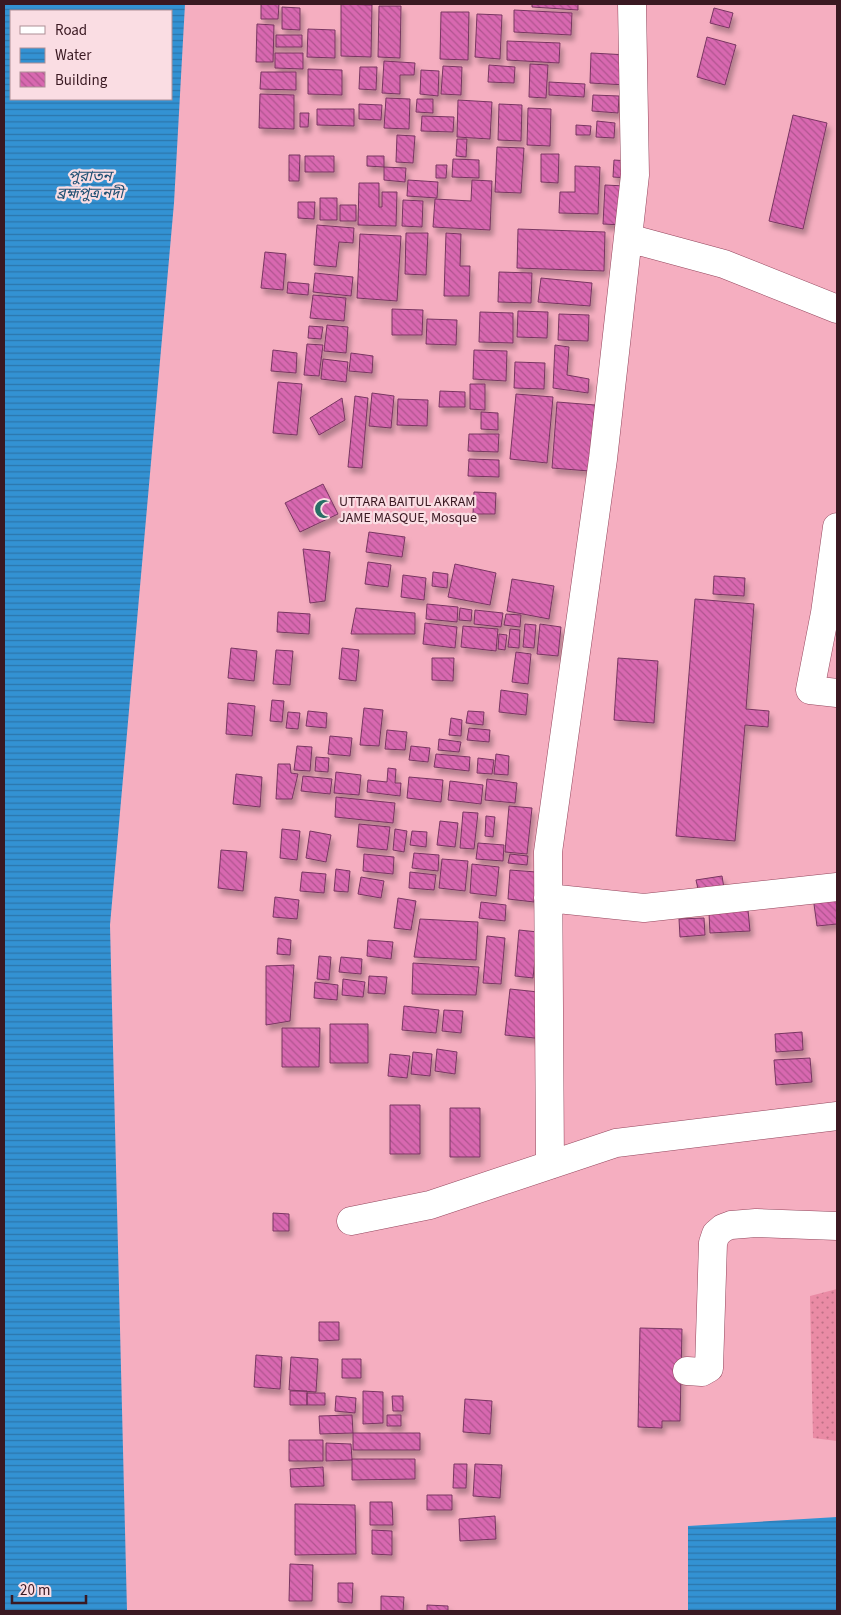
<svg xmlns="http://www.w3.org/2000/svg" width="841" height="1615" viewBox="0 0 841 1615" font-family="'Source Sans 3','Noto Sans Bengali',sans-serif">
<defs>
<pattern id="grass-dots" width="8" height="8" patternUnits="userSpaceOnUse" patternTransform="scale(1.25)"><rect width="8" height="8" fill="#ea8ba5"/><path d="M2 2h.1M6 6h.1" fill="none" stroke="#bf7186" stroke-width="1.8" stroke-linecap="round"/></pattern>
<pattern id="water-rules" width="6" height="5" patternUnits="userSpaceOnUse" patternTransform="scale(1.25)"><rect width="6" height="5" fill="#3392d3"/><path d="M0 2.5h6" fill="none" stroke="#2c76ab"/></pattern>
<pattern id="building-back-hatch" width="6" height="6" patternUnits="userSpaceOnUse" patternTransform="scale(1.25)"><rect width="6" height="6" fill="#d868b0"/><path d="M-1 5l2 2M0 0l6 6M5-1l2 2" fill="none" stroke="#b0558f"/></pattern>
<filter id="shadow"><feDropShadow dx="3" dy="5.5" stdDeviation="2.5" flood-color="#0004"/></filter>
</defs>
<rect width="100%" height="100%" fill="#f5aec0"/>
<path fill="url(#grass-dots)" d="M 837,1289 L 837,1441 L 813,1438 L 810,1296 Z"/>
<path fill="url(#water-rules)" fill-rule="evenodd" d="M 4,4 L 185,4 L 174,203 L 110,925 L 127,1611 L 4,1611 ZM 11,11 L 171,11 L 171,99 L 11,99 Z
M 837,1517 L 837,1611 L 688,1611 L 688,1526 Z"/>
<path fill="url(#building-back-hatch)" stroke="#783661" filter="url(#shadow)" d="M 261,4 L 279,4 L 278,19 L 261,19 Z
M 341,4 L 372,5 L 371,57 L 341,56 Z
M 532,4 L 578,4 L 578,10 L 532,7 Z
M 379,6 L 401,6 L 400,58 L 378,57 Z
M 282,7 L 300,8 L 300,30 L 282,29 Z
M 714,8 L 733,13 L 729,28 L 710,23 Z
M 514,10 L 572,13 L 571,35 L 514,32 Z
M 441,12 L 469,12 L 468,60 L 440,59 Z
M 477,14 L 502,15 L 500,59 L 475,57 Z
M 257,24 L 274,25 L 273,62 L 256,62 Z
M 308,29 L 335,30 L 335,58 L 307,57 Z
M 276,35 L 302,35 L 302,47 L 276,47 Z
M 707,37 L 736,45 L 725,85 L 697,77 Z
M 507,41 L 560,43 L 559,63 L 507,60 Z
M 275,53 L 303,53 L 303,69 L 275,68 Z
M 591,53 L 628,55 L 626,85 L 590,83 Z
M 384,61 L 415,63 L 414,75 L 400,75 L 400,94 L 382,93 Z
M 530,64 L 548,65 L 546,98 L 529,97 Z
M 489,65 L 515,67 L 514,83 L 488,82 Z
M 443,66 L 462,67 L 461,95 L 441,94 Z
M 360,67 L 377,67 L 376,90 L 359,89 Z
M 308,69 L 342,70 L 342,95 L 308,94 Z
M 421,70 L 439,71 L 438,96 L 420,94 Z
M 261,72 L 296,72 L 296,90 L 260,89 Z
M 549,82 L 585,84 L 584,97 L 549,95 Z
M 260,94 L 294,95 L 294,129 L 259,128 Z
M 593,95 L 619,96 L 618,113 L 592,111 Z
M 386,98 L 410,99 L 409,129 L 384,128 Z
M 417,99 L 433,99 L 433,113 L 416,112 Z
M 458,100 L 492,102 L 490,139 L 457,137 Z
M 359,104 L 382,105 L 381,120 L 359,119 Z
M 499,104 L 522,105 L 521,141 L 498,140 Z
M 528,108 L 551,109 L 550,146 L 527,145 Z
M 317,109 L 354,109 L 354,126 L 317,125 Z
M 300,113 L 309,113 L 308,127 L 300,127 Z
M 793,115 L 827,123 L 803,229 L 769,221 Z
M 422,116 L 454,117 L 453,132 L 421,131 Z
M 597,121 L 615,123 L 614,138 L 596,137 Z
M 576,125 L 591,126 L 590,135 L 576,135 Z
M 397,135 L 415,136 L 413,163 L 396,162 Z
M 457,139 L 467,139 L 466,157 L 456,156 Z
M 497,147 L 524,148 L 521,193 L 495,192 Z
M 541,154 L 559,154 L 558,183 L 541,182 Z
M 289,155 L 300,155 L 299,181 L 289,181 Z
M 305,156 L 334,156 L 334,172 L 305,172 Z
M 367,156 L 384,156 L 384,167 L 367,166 Z
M 453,159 L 479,160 L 479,178 L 452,177 Z
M 614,160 L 629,161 L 628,178 L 613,177 Z
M 436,165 L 447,165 L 446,178 L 436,178 Z
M 575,166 L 600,167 L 598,214 L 559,213 L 560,192 L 575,192 Z
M 384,167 L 406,168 L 405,182 L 384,180 Z
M 408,180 L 438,182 L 437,198 L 407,196 Z
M 472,180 L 492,181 L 490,230 L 433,227 L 435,199 L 471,201 Z
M 359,183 L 379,183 L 379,207 L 382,207 L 382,192 L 397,192 L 396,226 L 358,225 Z
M 605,185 L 625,186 L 623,225 L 603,224 Z
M 320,198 L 337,198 L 337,220 L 320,220 Z
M 403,200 L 423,201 L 422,227 L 402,226 Z
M 298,202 L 315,202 L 314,219 L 298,218 Z
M 340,205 L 356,205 L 356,221 L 340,221 Z
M 317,225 L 354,228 L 353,243 L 339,242 L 336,267 L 314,265 Z
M 518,229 L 605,232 L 604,271 L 517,268 Z
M 406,233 L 428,233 L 426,275 L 405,274 Z
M 446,233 L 461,234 L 460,266 L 470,266 L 469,296 L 444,296 Z
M 360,234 L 401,236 L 397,301 L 357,298 Z
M 265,252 L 286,254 L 283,290 L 261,288 Z
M 499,272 L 532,273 L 531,303 L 498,302 Z
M 315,273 L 353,277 L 351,296 L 313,292 Z
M 541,278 L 592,283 L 590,306 L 538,302 Z
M 288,282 L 309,284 L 308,295 L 287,293 Z
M 313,295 L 346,298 L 344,321 L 310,318 Z
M 392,309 L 423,310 L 422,335 L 392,335 Z
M 518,311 L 548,312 L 547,338 L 517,337 Z
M 480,312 L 513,313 L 513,343 L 479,342 Z
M 559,314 L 589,315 L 588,341 L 558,340 Z
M 427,319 L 457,320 L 456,345 L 426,344 Z
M 327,325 L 348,327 L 346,353 L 324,351 Z
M 309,326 L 323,327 L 321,339 L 308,338 Z
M 307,344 L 323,345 L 319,376 L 304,375 Z
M 555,345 L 569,347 L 567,375 L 589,379 L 588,393 L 553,388 Z
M 273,350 L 297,353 L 296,373 L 271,371 Z
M 474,350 L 507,351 L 506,381 L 473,379 Z
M 351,353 L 373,356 L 372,373 L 349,371 Z
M 323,359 L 348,362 L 346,382 L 321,379 Z
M 515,362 L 545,363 L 544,389 L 514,388 Z
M 278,382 L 302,384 L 297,435 L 273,433 Z
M 470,384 L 485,384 L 485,410 L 470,409 Z
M 440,391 L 465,392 L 465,407 L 439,407 Z
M 372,393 L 394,396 L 391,428 L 369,426 Z
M 516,394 L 553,397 L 547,463 L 510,459 Z
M 355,396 L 368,398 L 362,468 L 348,467 Z
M 342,398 L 345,420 L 319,435 L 310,418 Z
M 398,399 L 428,400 L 427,426 L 397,425 Z
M 557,402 L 595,405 L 589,471 L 552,468 Z
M 481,412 L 498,413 L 498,430 L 481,429 Z
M 469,434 L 499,434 L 498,452 L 468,451 Z
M 469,459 L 499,460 L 499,477 L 468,476 Z
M 323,484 L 338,514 L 300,532 L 285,503 Z
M 474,492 L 496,493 L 495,514 L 473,514 Z
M 369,532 L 405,537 L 402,557 L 366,552 Z
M 303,549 L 330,552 L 325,601 L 310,603 Z
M 368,562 L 391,565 L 388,587 L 365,584 Z
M 455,564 L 496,573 L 490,605 L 448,597 Z
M 433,572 L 448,574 L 447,588 L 432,586 Z
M 403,575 L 426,578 L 424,600 L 401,597 Z
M 714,576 L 745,578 L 744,596 L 713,594 Z
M 512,579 L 554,586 L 549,619 L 507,611 Z
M 695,599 L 754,604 L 746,709 L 769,711 L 768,727 L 745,725 L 735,841 L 676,836 Z
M 427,604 L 458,607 L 457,622 L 426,619 Z
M 356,608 L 415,613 L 415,634 L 351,634 Z
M 460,608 L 472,610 L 471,621 L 459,620 Z
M 475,610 L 503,613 L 501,627 L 474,624 Z
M 278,612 L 310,614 L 309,634 L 277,632 Z
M 506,614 L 521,615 L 520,627 L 504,625 Z
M 425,623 L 457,627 L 455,648 L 423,644 Z
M 525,624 L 536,625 L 534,648 L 523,647 Z
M 540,624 L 561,627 L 558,656 L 537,654 Z
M 463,626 L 498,629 L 496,651 L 461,647 Z
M 510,629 L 520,630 L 519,648 L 508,647 Z
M 499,634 L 507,635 L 505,650 L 498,649 Z
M 231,648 L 257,651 L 254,681 L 228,678 Z
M 342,648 L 359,650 L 356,681 L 339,679 Z
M 276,650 L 293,651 L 290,685 L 273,684 Z
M 516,652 L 531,654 L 528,684 L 512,682 Z
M 432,658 L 454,658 L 453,681 L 432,680 Z
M 618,658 L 658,661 L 654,723 L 614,720 Z
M 501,690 L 528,694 L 526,715 L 499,712 Z
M 272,700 L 284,701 L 282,722 L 270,721 Z
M 228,703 L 255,706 L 252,736 L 226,734 Z
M 364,708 L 383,710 L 379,746 L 360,745 Z
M 308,711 L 327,713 L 326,728 L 306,726 Z
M 468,711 L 484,712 L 483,725 L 466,723 Z
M 288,712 L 300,713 L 298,729 L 286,728 Z
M 451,718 L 462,720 L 461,736 L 449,735 Z
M 469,728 L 490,730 L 489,742 L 467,740 Z
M 387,730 L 407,732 L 405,750 L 385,749 Z
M 330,736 L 352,738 L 350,756 L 328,754 Z
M 439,739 L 461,742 L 459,752 L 438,750 Z
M 297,746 L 312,747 L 310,771 L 294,770 Z
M 411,746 L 430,748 L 428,762 L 409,760 Z
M 436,754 L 470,757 L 469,771 L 434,767 Z
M 496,754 L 509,756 L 508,775 L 494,774 Z
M 316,757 L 329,758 L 328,772 L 315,771 Z
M 478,758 L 494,760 L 492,774 L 477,773 Z
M 278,764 L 290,764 L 291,773 L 298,774 L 292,799 L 276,799 Z
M 388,768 L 396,769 L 395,783 L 401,783 L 400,796 L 367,792 L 368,780 L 387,782 Z
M 336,772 L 361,775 L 359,795 L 334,793 Z
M 236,774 L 262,777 L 260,807 L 233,804 Z
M 303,776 L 332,779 L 330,794 L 301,791 Z
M 409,777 L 443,780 L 441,802 L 407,798 Z
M 487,779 L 517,783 L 515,803 L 485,800 Z
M 450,781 L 483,785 L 481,804 L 448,800 Z
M 336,797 L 395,803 L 393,823 L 335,817 Z
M 509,806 L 532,808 L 527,854 L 505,852 Z
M 463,812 L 478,813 L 474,849 L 460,848 Z
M 486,816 L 495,817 L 493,837 L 485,836 Z
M 440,821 L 458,823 L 455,847 L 437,845 Z
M 359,824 L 390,827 L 387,850 L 357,847 Z
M 282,829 L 300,831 L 297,860 L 280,858 Z
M 395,829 L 407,831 L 404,852 L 393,850 Z
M 310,831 L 331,835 L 326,862 L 306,858 Z
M 412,831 L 427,832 L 426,847 L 410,845 Z
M 478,843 L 504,845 L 503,861 L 476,859 Z
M 221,850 L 247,852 L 243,891 L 218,888 Z
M 414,853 L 439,855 L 438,871 L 412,868 Z
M 364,854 L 394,857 L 393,874 L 363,871 Z
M 510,854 L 528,856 L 527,865 L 508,863 Z
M 442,859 L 468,861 L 465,891 L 439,888 Z
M 472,864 L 499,867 L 496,896 L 470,893 Z
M 336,869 L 350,871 L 348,892 L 334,891 Z
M 510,870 L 536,872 L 534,902 L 508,899 Z
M 302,872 L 326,874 L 324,893 L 300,891 Z
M 410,872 L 436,875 L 434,890 L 409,888 Z
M 722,876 L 725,894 L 700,898 L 696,880 Z
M 361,877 L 384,881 L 381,898 L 358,894 Z
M 837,893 L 837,924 L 817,926 L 813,897 Z
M 275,897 L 299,900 L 297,919 L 273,917 Z
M 398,898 L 416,901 L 411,930 L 394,928 Z
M 481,902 L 506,905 L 505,921 L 479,918 Z
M 748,910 L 750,931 L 710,933 L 709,913 Z
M 704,918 L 705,935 L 680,937 L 679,919 Z
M 420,919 L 478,922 L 476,960 L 414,957 Z
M 519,930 L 538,932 L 533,978 L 515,976 Z
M 487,936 L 505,938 L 501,984 L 483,983 Z
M 278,938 L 291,940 L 290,955 L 277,954 Z
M 368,940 L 393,942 L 391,959 L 367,956 Z
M 319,956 L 331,957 L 329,980 L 317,979 Z
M 341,957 L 362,959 L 361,974 L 339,972 Z
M 413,963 L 479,967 L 476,995 L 412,994 Z
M 294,965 L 290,1021 L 266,1025 L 266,966 Z
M 369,976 L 387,977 L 385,994 L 368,993 Z
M 343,979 L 365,982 L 363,997 L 342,995 Z
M 315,982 L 338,985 L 337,1000 L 314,998 Z
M 510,989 L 548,993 L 544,1039 L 505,1035 Z
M 404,1006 L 439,1010 L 436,1033 L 402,1030 Z
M 444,1010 L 463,1011 L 461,1033 L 442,1031 Z
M 330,1024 L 368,1024 L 368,1063 L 330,1063 Z
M 282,1028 L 320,1028 L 319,1067 L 282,1067 Z
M 802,1032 L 803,1050 L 776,1052 L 775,1034 Z
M 437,1049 L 457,1052 L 455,1074 L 435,1071 Z
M 413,1052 L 432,1054 L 430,1076 L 411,1074 Z
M 390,1054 L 410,1056 L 407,1078 L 388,1076 Z
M 810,1058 L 812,1082 L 776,1085 L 774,1060 Z
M 390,1105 L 420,1105 L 420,1154 L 390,1154 Z
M 450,1108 L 480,1108 L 480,1157 L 450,1157 Z
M 273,1213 L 289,1214 L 289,1231 L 273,1231 Z
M 319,1322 L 339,1322 L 339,1340 L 319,1341 Z
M 640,1328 L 682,1329 L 680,1421 L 662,1421 L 662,1428 L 638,1427 Z
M 256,1355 L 282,1357 L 280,1389 L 254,1387 Z
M 291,1357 L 318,1359 L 316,1392 L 289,1390 Z
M 342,1359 L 361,1359 L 361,1378 L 342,1378 Z
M 290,1391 L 307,1391 L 307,1405 L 290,1405 Z
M 363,1391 L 383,1392 L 383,1423 L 363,1424 Z
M 307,1393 L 325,1393 L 325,1405 L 307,1405 Z
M 336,1396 L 356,1398 L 355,1413 L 335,1411 Z
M 392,1396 L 403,1396 L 403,1411 L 393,1411 Z
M 465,1399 L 492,1401 L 490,1434 L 463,1432 Z
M 352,1415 L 353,1433 L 320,1434 L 319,1416 Z
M 387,1415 L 401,1415 L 401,1426 L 387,1426 Z
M 353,1433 L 420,1433 L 420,1450 L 353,1450 Z
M 289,1440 L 323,1440 L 323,1461 L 289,1461 Z
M 326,1443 L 351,1444 L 352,1460 L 326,1461 Z
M 352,1459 L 415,1459 L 415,1479 L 352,1480 Z
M 454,1464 L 467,1464 L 466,1488 L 453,1488 Z
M 475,1464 L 502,1465 L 500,1498 L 473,1496 Z
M 323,1467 L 324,1486 L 291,1487 L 290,1469 Z
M 427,1495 L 452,1495 L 452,1510 L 427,1510 Z
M 370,1502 L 392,1502 L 393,1525 L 370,1525 Z
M 295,1504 L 355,1505 L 356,1554 L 295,1555 Z
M 495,1516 L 496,1539 L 460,1541 L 459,1519 Z
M 372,1530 L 392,1531 L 392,1555 L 372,1554 Z
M 290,1564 L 313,1565 L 312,1601 L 289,1601 Z
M 338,1583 L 353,1583 L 352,1603 L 338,1602 Z
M 381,1596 L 404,1597 L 403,1611 L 381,1611 Z
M 427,1605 L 448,1606 L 448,1611 L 427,1611 Z"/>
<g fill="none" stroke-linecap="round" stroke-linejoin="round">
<g stroke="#93455c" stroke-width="29">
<path id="minor" d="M 628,238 L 724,264 L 837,309
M 837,527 L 825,613 L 810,690 L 837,693
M 548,898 L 644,908 L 837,887
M 550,1165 L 548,852 L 603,459 L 635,175 L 632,4
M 351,1221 L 430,1205 L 616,1143 L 837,1116
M 687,1371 L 702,1372 L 709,1368 L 713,1243 L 716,1234 L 723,1228 L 731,1225 L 756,1223 L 837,1226"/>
</g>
<use href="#minor" stroke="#fff" stroke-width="28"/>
</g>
<defs>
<g id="mosque-bare" transform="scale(1.5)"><path d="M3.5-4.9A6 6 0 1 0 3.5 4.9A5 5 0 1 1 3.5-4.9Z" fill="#276e65" stroke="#fadde3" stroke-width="2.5" paint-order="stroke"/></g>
</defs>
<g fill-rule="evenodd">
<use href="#mosque-bare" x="324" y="509"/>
</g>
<g text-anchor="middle" stroke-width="4.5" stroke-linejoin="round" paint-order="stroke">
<g font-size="14" fill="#3a1922" stroke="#fadde3" text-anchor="start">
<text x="339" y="506">UTTARA BAITUL AKRAM<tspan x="339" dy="16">JAME MASQUE, Mosque</tspan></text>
</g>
<g font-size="15" font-style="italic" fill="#215174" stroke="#fadde3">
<text x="90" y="181">পুরাতন<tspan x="90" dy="17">ব্রহ্মপুত্র নদী</tspan></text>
</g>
</g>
<rect width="841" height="1615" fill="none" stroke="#3a1922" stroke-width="10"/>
<rect x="10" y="10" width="162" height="90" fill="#fadde3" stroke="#ad8f96"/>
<rect x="20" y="26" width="25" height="8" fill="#ffffff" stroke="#ad8f96"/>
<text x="55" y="35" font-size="15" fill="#3a1922">Road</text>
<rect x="20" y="48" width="25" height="15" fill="url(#water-rules)" stroke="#ad8f96"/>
<text x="55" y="60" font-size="15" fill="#3a1922">Water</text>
<rect x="20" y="72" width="25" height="15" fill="url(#building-back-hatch)" stroke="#ad8f96"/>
<text x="55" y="85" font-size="15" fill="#3a1922">Building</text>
<path d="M12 1595v8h74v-8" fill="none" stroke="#3a1922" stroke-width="2.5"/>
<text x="20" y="1595" font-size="15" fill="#3a1922" stroke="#fadde3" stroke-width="4" paint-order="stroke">20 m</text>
</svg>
